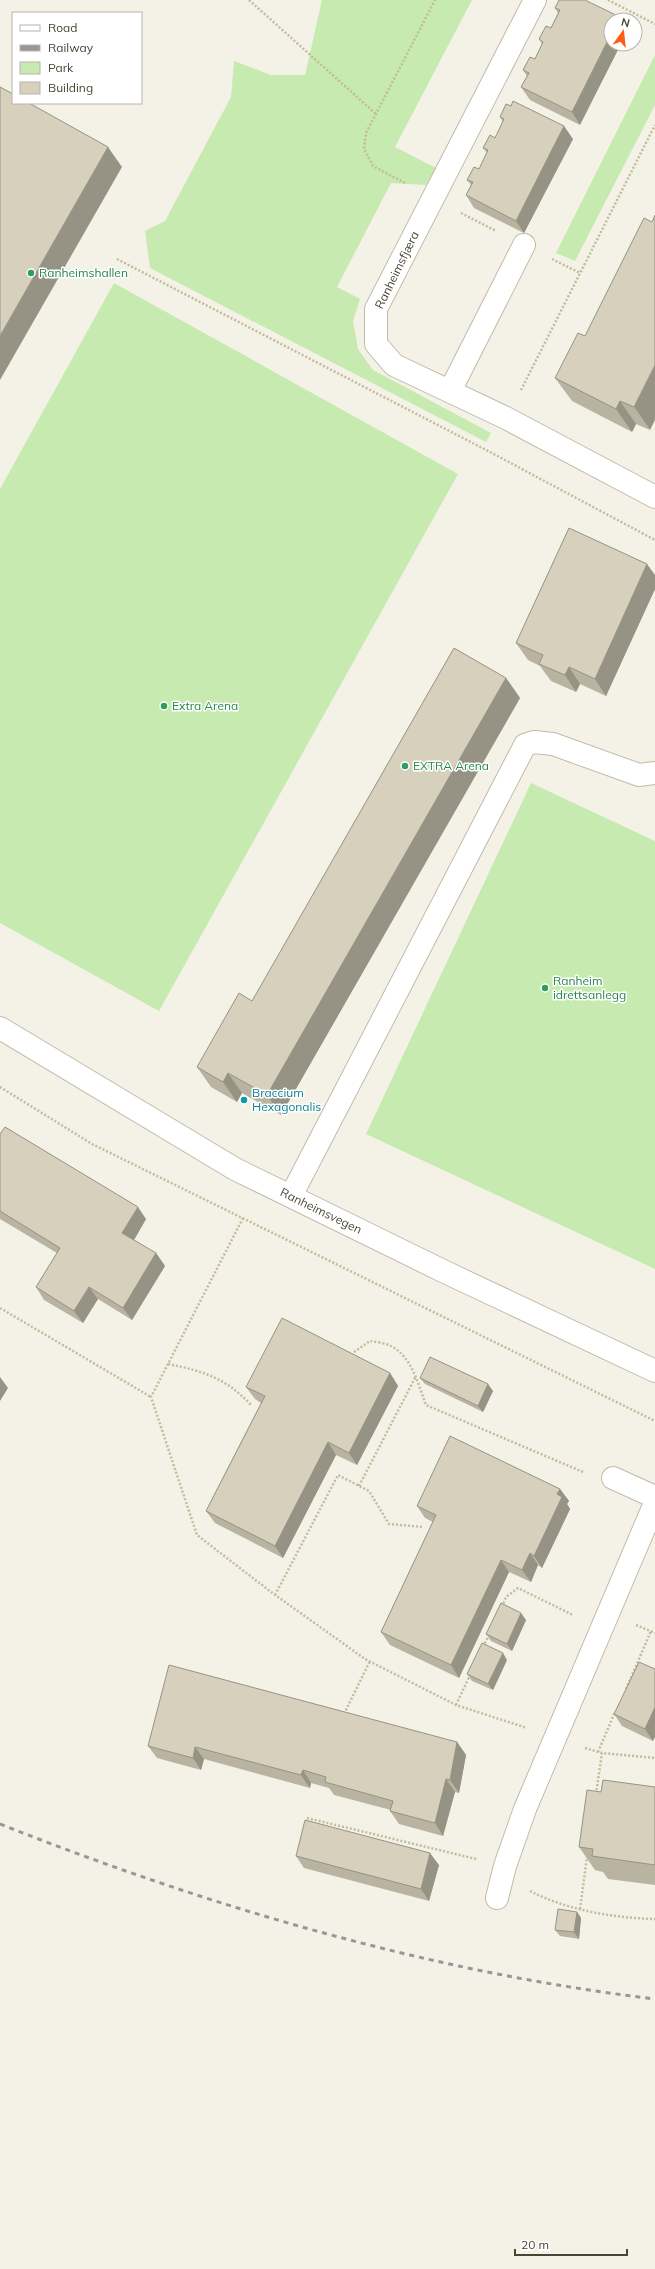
<svg xmlns="http://www.w3.org/2000/svg" width="655" height="2269" viewBox="0 0 655 2269" font-family="Mulish,sans-serif">
<rect width="100%" height="100%" fill="#f4f2e7"/>
<path fill="#c6eaaf" d="M 322,0 L 472,0 L 395,147 L 436,168 L 426,185 L 391,183 L 337,287 L 360,299 L 353,321 L 358,349 L 373,370 L 491,433 L 486,442 L 150,268 L 145,231 L 165,221 L 231,97 L 234,61 L 271,75 L 305,75 Z
M 655,55 L 655,105 L 575,261 L 556,253 Z
M 114,283 L 458,474 L 159,1011 L 0,923 L 0,489 Z
M 531,783 L 655,841 L 655,1269 L 366,1134 Z"/>
<g fill="none" stroke-linecap="round" stroke-linejoin="round">
<g stroke="#c0bcaa" stroke-width="24">
<path id="minor" d="M 535,0 L 376,309 L 376,344 L 394,365 L 506,418 L 655,497
M 450,391 L 524,245
M 0,1028 L 235,1169 L 443,1271 L 655,1371
M 291,1196 L 525,745 L 534,742 L 553,744 L 639,775 L 655,773
M 613,1478 L 655,1497
M 497,1898 L 505,1866 L 525,1809 L 655,1503"/>
</g>
<path stroke="#c3bb9a" stroke-width="2.5" stroke-dasharray="2 2" stroke-linecap="butt" d="M 249,0 L 376,114
M 608,0 L 655,24
M 405,183 L 373,166 L 364,149 L 366,133 L 435,0
M 461,213 L 496,231
M 117,259 L 490,452 L 655,540
M 552,259 L 580,273
M 521,390 L 655,125
M 0,1087 L 92,1144 L 655,1421
M 243,1218 L 151,1397 L 197,1535 L 271,1592 L 365,1659 L 456,1705 L 527,1728
M 0,1308 L 151,1397
M 354,1352 L 370,1341 C 376,1342 385,1343 391,1346 C 412,1357 418,1384 426,1405 L 583,1472
M 168,1364 C 203,1371 226,1378 251,1405
M 359,1486 L 416,1376
M 275,1595 L 338,1475 L 369,1491 L 389,1524 L 423,1527
M 502,1607 L 506,1597 L 518,1588 L 573,1615
M 636,1625 L 655,1633
M 483,1647 L 489,1635
M 626,1689 L 651,1631
M 456,1705 L 470,1675
M 344,1714 L 370,1661
M 585,1748 L 602,1753 L 655,1758
M 598,1752 L 615,1712
M 596,1794 L 602,1753
M 307,1818 L 476,1859
M 530,1891 C 567,1910 613,1918 655,1919
M 580,1909 L 587,1857"/>
<use href="#minor" stroke="#fff" stroke-width="22"/>
<path stroke="#979797" stroke-width="3" stroke-dasharray="5 5" stroke-linecap="butt" d="M 0,1824 C 210,1907 430,1972 655,1999"/>
</g>
<path fill="#b9b3a2" d="M 559,0 L 580,125 L 530,100 L 521,87 L 527,76 L 523,70 L 535,59 L 542,44 L 539,39 L 551,28 L 558,13 L 555,8 Z
M 500,117 L 573,139 L 524,233 L 474,208 L 466,195 L 471,185 L 467,180 L 479,169 L 487,153 L 483,148 L 495,138 L 503,122 Z
M 585,336 L 650,430 L 636,424 L 632,432 L 572,401 L 555,378 Z
M 655,575 L 655,589 L 606,696 L 580,684 L 576,692 L 551,681 L 540,666 L 528,660 L 516,643 Z
M 506,678 L 520,698 L 281,1115 L 242,1093 L 237,1102 L 211,1087 L 197,1067 L 252,1001 Z
M 0,1134 L 146,1219 L 134,1240 L 156,1253 L 165,1266 L 132,1320 L 98,1299 L 83,1323 L 44,1300 L 36,1287 L 57,1253 L 0,1219 Z
M 390,1373 L 398,1386 L 357,1465 L 336,1455 L 283,1558 L 215,1523 L 206,1511 L 261,1403 L 255,1399 L 246,1387 Z
M 420,1378 L 493,1391 L 483,1412 L 425,1384 Z
M 560,1489 L 569,1501 L 567,1504 L 570,1509 L 542,1568 L 538,1565 L 531,1582 L 509,1572 L 459,1678 L 390,1645 L 381,1632 L 433,1522 L 425,1518 L 417,1506 Z
M 526,1620 L 512,1651 L 491,1641 L 486,1634 Z
M 507,1660 L 493,1690 L 472,1681 L 467,1674 Z
M 639,1662 L 653,1741 L 622,1726 L 614,1714 Z
M 457,1742 L 466,1755 L 459,1793 L 455,1792 L 443,1836 L 399,1824 L 390,1811 L 391,1810 L 334,1795 L 329,1788 L 311,1783 L 310,1788 L 204,1759 L 201,1770 L 157,1758 L 148,1746 Z
M 655,1787 L 655,1885 L 608,1879 L 603,1872 L 595,1870 L 579,1847 L 601,1792 Z
M 296,1856 L 439,1865 L 429,1901 L 304,1868 Z
M 577,1912 L 581,1918 L 579,1939 L 560,1936 L 555,1930 Z"/>
<path fill="#969284" d="M 611,34 L 611,44 L 621,44 L 580,125 L 572,112 Z
M 564,126 L 573,139 L 524,233 L 516,221 Z
M 108,147 L 122,167 L 0,380 L 0,336 Z
M 655,365 L 655,420 L 650,430 L 634,407 Z
M 620,401 L 636,424 L 632,432 L 616,409 Z
M 647,564 L 655,575 L 655,589 L 606,696 L 595,679 Z
M 569,667 L 580,684 L 576,692 L 565,675 Z
M 506,678 L 520,698 L 281,1115 L 267,1095 Z
M 228,1073 L 242,1093 L 237,1102 L 223,1082 Z
M 138,1207 L 146,1219 L 131,1245 L 122,1233 Z
M 156,1253 L 165,1266 L 132,1320 L 123,1308 Z
M 89,1287 L 98,1299 L 83,1323 L 74,1311 Z
M 390,1373 L 398,1386 L 357,1465 L 349,1453 Z
M 0,1377 L 8,1388 L 0,1401 Z
M 488,1384 L 493,1391 L 483,1412 L 478,1406 Z
M 328,1442 L 336,1455 L 283,1558 L 275,1546 Z
M 560,1489 L 569,1501 L 567,1504 L 570,1509 L 542,1568 L 534,1556 Z
M 530,1553 L 538,1565 L 531,1582 L 522,1570 Z
M 501,1560 L 509,1572 L 459,1678 L 451,1665 Z
M 521,1613 L 526,1620 L 512,1651 L 507,1644 Z
M 503,1653 L 507,1660 L 493,1690 L 488,1684 Z
M 655,1707 L 655,1737 L 653,1741 L 645,1729 Z
M 457,1742 L 466,1755 L 459,1793 L 450,1780 Z
M 195,1747 L 204,1759 L 201,1770 L 193,1758 Z
M 303,1770 L 311,1783 L 310,1788 L 301,1775 Z
M 446,1779 L 455,1792 L 443,1836 L 435,1823 Z
M 430,1853 L 439,1865 L 429,1901 L 421,1889 Z
M 577,1912 L 581,1918 L 579,1939 L 574,1932 Z"/>
<path fill="#d7d0bc" stroke="#969284" d="M 559,0 L 585,0 L 620,17 L 618,20 L 611,20 L 611,34 L 572,112 L 521,87 L 529,73 L 523,70 L 530,57 L 535,59 L 543,42 L 539,39 L 546,26 L 551,28 L 560,10 L 555,8 Z
M 0,87 L 13,94 L 13,103 L 29,103 L 108,147 L 0,336 Z
M 513,101 L 564,126 L 516,221 L 466,195 L 473,182 L 467,180 L 474,167 L 479,169 L 488,150 L 483,148 L 490,135 L 495,138 L 504,119 L 500,117 L 506,104 L 511,106 Z
M 655,215 L 655,365 L 634,407 L 620,401 L 616,409 L 555,378 L 578,333 L 585,336 L 644,218 L 652,222 Z
M 569,528 L 647,564 L 595,679 L 569,667 L 565,675 L 539,664 L 543,655 L 516,643 Z
M 454,648 L 506,678 L 267,1095 L 228,1073 L 223,1082 L 197,1067 L 239,993 L 252,1001 Z
M 5,1127 L 138,1207 L 122,1233 L 156,1253 L 123,1308 L 89,1287 L 74,1311 L 36,1287 L 60,1248 L 0,1211 L 0,1134 Z
M 282,1318 L 390,1373 L 349,1453 L 328,1442 L 275,1546 L 206,1511 L 265,1396 L 246,1387 Z
M 430,1357 L 488,1384 L 478,1406 L 420,1378 Z
M 450,1436 L 560,1489 L 557,1494 L 562,1497 L 534,1556 L 530,1553 L 522,1570 L 501,1560 L 451,1665 L 381,1632 L 436,1515 L 417,1506 Z
M 501,1603 L 521,1613 L 507,1644 L 486,1634 Z
M 482,1643 L 503,1653 L 488,1684 L 467,1674 Z
M 639,1662 L 655,1669 L 655,1707 L 645,1729 L 614,1714 Z
M 169,1665 L 457,1742 L 450,1780 L 446,1779 L 435,1823 L 390,1811 L 393,1801 L 325,1782 L 326,1777 L 303,1770 L 301,1775 L 195,1747 L 193,1758 L 148,1746 Z
M 603,1780 L 655,1787 L 655,1865 L 592,1856 L 593,1849 L 579,1847 L 587,1790 L 601,1792 Z
M 305,1820 L 430,1853 L 421,1889 L 296,1856 Z
M 558,1909 L 577,1912 L 574,1932 L 555,1930 Z"/>
<g fill="#2e9e5b" stroke="#fff" stroke-width="1.5">
<circle cx="31" cy="273" r="4"/>
<circle cx="164" cy="706" r="4"/>
<circle cx="405" cy="766" r="4"/>
<circle cx="545" cy="988" r="4"/>
</g>
<circle fill="#0f9aa8" stroke="#fff" stroke-width="1.5" cx="244" cy="1100" r="4"/>
<g text-anchor="middle" stroke-width="3" stroke-linejoin="round" paint-order="stroke">
<g font-size="12" fill="#484436" stroke="#fff">
<text transform="translate(397 270) rotate(-64)" y="4">Ranheimsfjæra</text>
<text transform="translate(321 1211) rotate(26)" y="4">Ranheimsvegen</text>
</g>
<g font-size="12" fill="#27864d" stroke="#fff" text-anchor="start">
<text x="39" y="277">Ranheimshallen</text>
<text x="172" y="710">Extra Arena</text>
<text x="413" y="770">EXTRA Arena</text>
<text x="553" y="985">Ranheim<tspan x="553" dy="14">idrettsanlegg</tspan></text>
</g>
<g font-size="12" fill="#0d838f" stroke="#fff" text-anchor="start">
<text x="252" y="1097">Braccium<tspan x="252" dy="14">Hexagonalis</tspan></text>
</g>
</g>
<rect x="12" y="12" width="130" height="92" fill="#ffffff" stroke="#b6b4af"/>
<rect x="20" y="25" width="20" height="6" fill="#ffffff" stroke="#b6b4af"/>
<text x="48" y="32" font-size="12" fill="#484436">Road</text>
<rect x="20" y="45" width="20" height="6" fill="#979797" stroke="#b6b4af"/>
<text x="48" y="52" font-size="12" fill="#484436">Railway</text>
<rect x="20" y="62" width="20" height="12" fill="#c6eaaf" stroke="#b6b4af"/>
<text x="48" y="72" font-size="12" fill="#484436">Park</text>
<rect x="20" y="82" width="20" height="12" fill="#d7d0bc" stroke="#b6b4af"/>
<text x="48" y="92" font-size="12" fill="#484436">Building</text>
<g transform="translate(623 32) rotate(15)"><circle r="19" fill="#ffffff" stroke="#b6b4af"/>
<path d="M0-3L7 15L0 10L-7 15Z" fill="#ff5c14"/>
<text y="-6" font-size="11" font-weight="bold" text-anchor="middle" fill="#484436">N</text>
</g>
<path d="M515 2249v6h112v-6" fill="none" stroke="#484436" stroke-width="2"/>
<text x="521" y="2249" font-size="12" fill="#484436" stroke="#ffffff" stroke-width="3" paint-order="stroke">20 m</text>
</svg>
